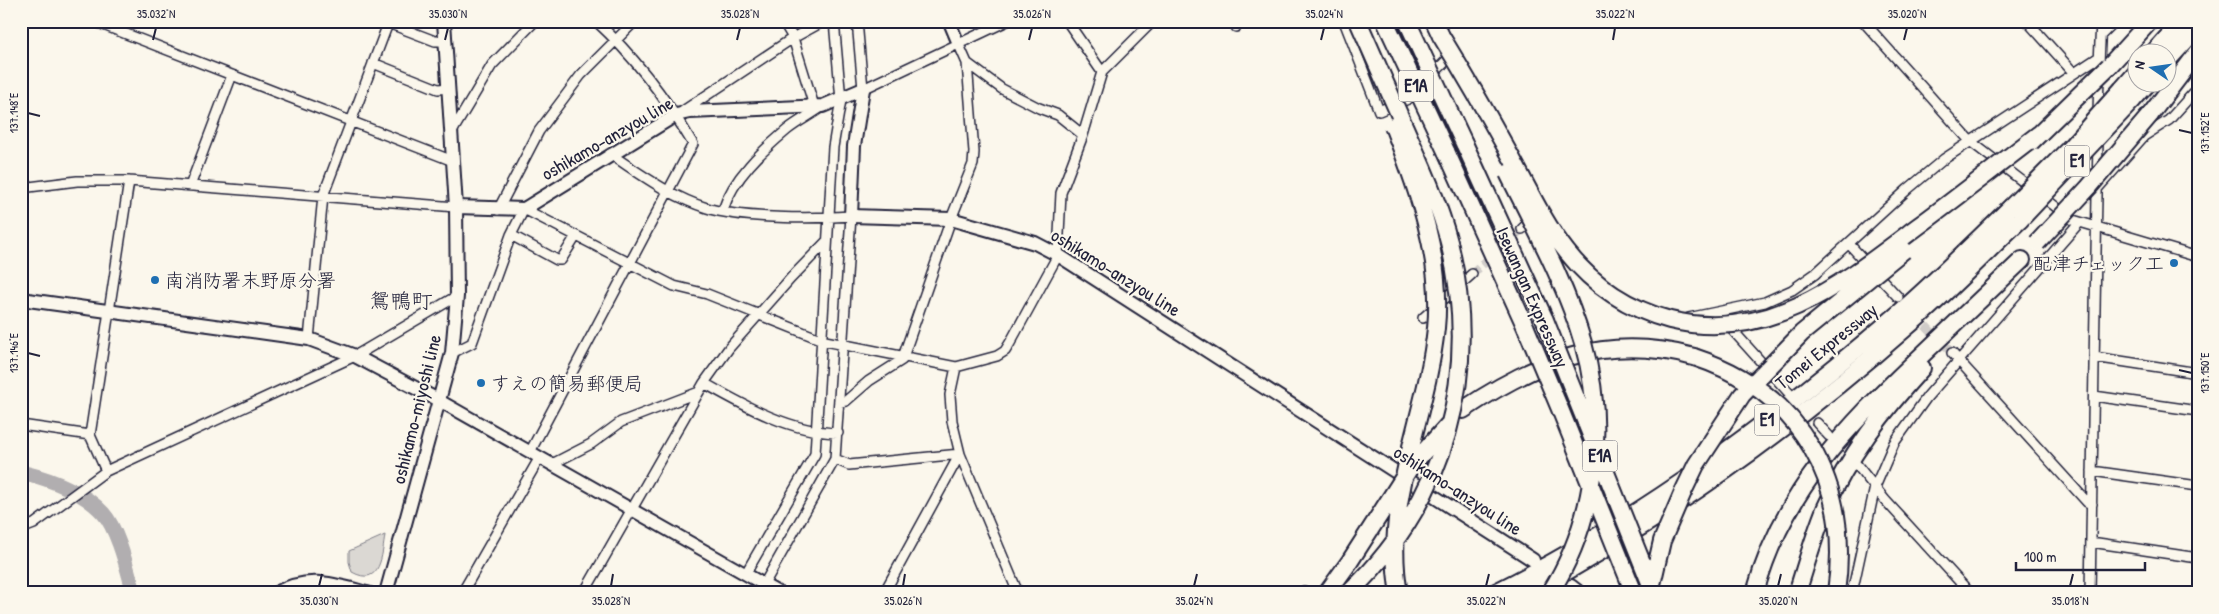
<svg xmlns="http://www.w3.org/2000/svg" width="2219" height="614" viewBox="0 0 2219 614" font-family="'Patrick Hand','Klee One',sans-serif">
<rect width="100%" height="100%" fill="#fbf7ec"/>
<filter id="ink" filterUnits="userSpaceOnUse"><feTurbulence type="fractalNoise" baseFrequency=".02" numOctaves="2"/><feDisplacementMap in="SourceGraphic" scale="10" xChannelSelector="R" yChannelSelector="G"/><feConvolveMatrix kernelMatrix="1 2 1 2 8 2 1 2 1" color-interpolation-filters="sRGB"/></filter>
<g filter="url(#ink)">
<path fill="#dbd8d3" stroke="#7e7d87" d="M 385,535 C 382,554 381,588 352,572 L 349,562 L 349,551 Z"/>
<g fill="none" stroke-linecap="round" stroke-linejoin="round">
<path stroke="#b1aeb0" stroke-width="15" d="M 21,472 C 50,479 83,491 103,513 C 118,529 128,572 134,593"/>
<path stroke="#d0ccc9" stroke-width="9" stroke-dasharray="9 4.5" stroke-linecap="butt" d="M 1472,274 L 1522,229
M 1916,316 L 1952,353"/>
<g stroke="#22223b" stroke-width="12">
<path id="minor" d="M 93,21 L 453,161
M 783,21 L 793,38 L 814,106
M 857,21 L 863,89 L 1007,21
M 1067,21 L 1102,72
M 1236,21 L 1236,27
M 1344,21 L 1379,111 L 1408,99 L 1454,53
M 1863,21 L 1970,141 L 2073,220 L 2198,257
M 2027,21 L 2073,72
M 388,23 L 435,41 L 445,41
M 2101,35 L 2115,21
M 373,63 L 438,89 L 449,88
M 967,63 L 1002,89 L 1039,108 L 1058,115 L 1083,135
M 2099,63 L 2101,21
M 683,111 L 793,38 L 824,21
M 2098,113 L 2099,76
M 452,132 L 492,65 L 535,21
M 610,154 C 641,174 671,197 707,208 C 742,219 814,219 851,216 L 835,459 L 759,593
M 190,186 L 232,75
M 21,188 L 77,181 L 129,181 L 456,207
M 2097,189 L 2144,136 L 2169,120 L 2198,88
M 498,210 L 539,131 L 581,75 L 635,21
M 723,210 C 733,178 762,151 787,130 C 798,121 811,115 823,106
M 1522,229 L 1532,219
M 511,235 L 557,260 L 561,260 L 576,236
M 1849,244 L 1898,297
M 1423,318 L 1472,274
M 1688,318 L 1765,302 L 1792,290 L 1815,274 L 1908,189 L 1944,159 L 2099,57
M 1727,324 L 1789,393
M 309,339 L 323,196 L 389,21
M 452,353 L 472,343 L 511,235 L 524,209 L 674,286 L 707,294 L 825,341 L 956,367 L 997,356 L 1005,351 L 1010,343 L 1058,255 L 1061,193 L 1083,135 L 1102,72 L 1153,21
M 1952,353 L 2087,502 L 2092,504
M 2094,357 L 2198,373
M 956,367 L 950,395 L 952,421 L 960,454 L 1018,593
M 704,383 C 745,406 790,432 838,433
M 2094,396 L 2198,411
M 840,402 L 846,401 L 869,381 L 902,360 L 951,219 L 973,164 L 974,152 L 967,63 L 959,45
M 1817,423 L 1829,436
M 21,425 L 90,435
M 530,452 L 693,144 C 667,100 634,56 596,21
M 835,459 L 849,465 L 960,454
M 552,464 L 591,444 L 621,422 L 699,392
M 1857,465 L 1885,500 L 1970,593
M 106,471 L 90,435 L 129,181
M 2092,471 L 2198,486
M 21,529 L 34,524 L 106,471 L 355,356 L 457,296
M 2091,542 L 2198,558
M 746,573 L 815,454 L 833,147 L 841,100 L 834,21
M 1304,591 L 1307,593
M 462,593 L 540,457
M 584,593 L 704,383 L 729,348 L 791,278 L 826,242
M 884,593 L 960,454
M 1852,593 L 1875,487 L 1894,443 L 1927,397 L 2078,224
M 2090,593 L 2098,139"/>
</g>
<g stroke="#22223b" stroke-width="15">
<path id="tertiary" d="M 949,21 L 959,45
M 440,401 L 779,593
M 275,593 C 309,574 334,584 369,593"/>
</g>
<g stroke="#22223b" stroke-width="16">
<path id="secondary" d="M 456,207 L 524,209 L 676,115 L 690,112 L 823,106 L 863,89 L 854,146 L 851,216 L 951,219 L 1035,243 L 1058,255 L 1533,560
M 21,299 L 309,339 L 355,356 L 440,401
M 1571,586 L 1580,593
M 386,593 L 452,353 L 457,296 L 456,207 L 444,21"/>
</g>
<g stroke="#22223b" stroke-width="20">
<path id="motorway" d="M 1434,21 L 1441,36
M 2154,52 L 2182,21
M 2166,62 L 2198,27
M 2109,66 L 2150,21
M 2122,89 L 2136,73
M 2132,101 L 2149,82
M 2150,115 L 2198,52
M 1464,143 L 1545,320
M 1446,151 L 1526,328
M 1463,410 C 1536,361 1605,333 1694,357
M 1494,593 C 1641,520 1775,420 1898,314 C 1937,280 1974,243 2011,207
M 1528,593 C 1665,519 1791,429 1908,326 C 1947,293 1983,255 2020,220
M 1755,593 C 1781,494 1848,425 1920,357 C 1954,325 1988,292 2022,260
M 1797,593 C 1806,565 1814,536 1825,509 C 1848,456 1884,410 1922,368"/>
</g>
<use href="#minor" stroke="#fbf7ec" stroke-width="9"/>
<use href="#tertiary" stroke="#fbf7ec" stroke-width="11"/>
<use href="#secondary" stroke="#fbf7ec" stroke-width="12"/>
<use href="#motorway" stroke="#fbf7ec" stroke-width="16"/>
<g stroke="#22223b" stroke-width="20" stroke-linecap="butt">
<path id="motorway-bridge" d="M 1385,21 L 1446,151
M 1407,21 L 1464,143
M 1441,36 C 1465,75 1488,115 1510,155 C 1528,188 1544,223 1567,252 C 1594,286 1629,309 1670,320 C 1768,344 1843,283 1917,227 C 1958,197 1998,165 2039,134
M 1393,126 C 1418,191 1443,258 1436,328 C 1427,417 1382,502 1399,593
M 2031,142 L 2109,66
M 1508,173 C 1535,228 1566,284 1583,343 C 1607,426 1596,520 1550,593
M 2011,207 L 2068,150 L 2122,89
M 2020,220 L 2132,101
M 2037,243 L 2089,187 L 2150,115
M 1545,320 L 1651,585
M 1526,328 L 1560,409 L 1634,593
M 1694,357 C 1801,392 1852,483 1836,593
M 1327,593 L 1350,561 L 1411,466 L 1448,425
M 1349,593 C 1447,500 1481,373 1449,242 C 1440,207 1425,173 1410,139 C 1393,100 1376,61 1358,21
M 1650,593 L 1662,541 L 1683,492 L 1696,465 L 1742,395 L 1802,333 L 1904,250"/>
</g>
<use href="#motorway-bridge" stroke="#fbf7ec" stroke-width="16"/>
</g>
</g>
<path fill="none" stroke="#22223b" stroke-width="2" d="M 153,40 L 156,28M 445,40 L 448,28M 737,40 L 740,28M 1029,40 L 1032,28M 1321,40 L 1324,28M 1613,40 L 1615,28M 1904,40 L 1907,28M 28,113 L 40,116M 2179,130 L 2192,133M 28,353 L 40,356M 2179,370 L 2192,373M 319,586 L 322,574M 611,586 L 613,574M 903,586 L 905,574M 1194,586 L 1197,574M 1486,586 L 1489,574M 1778,586 L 1781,574M 2070,586 L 2073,574"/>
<g fill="#1f6fb2" stroke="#fbf7ec" stroke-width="2">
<circle cx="2174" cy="263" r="5"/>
<circle cx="155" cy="280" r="5"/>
<circle cx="481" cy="383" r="5"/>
</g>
<g text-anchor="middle" stroke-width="4.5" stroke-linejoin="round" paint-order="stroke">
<g fill="#fbf7ec" stroke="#636270" stroke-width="1">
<rect x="1398.5" y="70.5" width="35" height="31" rx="4"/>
<rect x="2064.5" y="145.5" width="25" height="31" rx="4"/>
<rect x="1754.5" y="404.5" width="25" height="31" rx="4"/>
<rect x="1582.5" y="440.5" width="35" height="31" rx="4"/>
</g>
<g font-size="18" font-weight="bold" fill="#22223b">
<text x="1416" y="92">E1A</text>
<text x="2077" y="167">E1</text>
<text x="1767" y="426">E1</text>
<text x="1600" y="462">E1A</text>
</g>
<g font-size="19" fill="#22223b" stroke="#fbf7ec">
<text transform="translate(607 138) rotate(-30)" y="7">oshikamo-anzyou line</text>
<text transform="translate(1116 272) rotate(32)" y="7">oshikamo-anzyou line</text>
<text transform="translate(1533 297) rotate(66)" y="7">Isewangan Expressway</text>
<text transform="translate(1826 346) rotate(-39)" y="7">Tomei Expressway</text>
<text transform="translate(416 409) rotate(-76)" y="7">oshikamo-miyoshi line</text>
<text transform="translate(1458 490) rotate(33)" y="7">oshikamo-anzyou line</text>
</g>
<g font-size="19" fill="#22223b" stroke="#fbf7ec" text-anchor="start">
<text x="2164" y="270" text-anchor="end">配津チェック工</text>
<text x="165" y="287">南消防署末野原分署</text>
<text x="491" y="390">すえの簡易郵便局</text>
</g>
<g font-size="21" fill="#22223b" stroke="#fbf7ec">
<text x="401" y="308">鴛鴨町</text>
</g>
</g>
<rect width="2219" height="614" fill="none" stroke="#fbf7ec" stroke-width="55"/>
<g transform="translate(2152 68) rotate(283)"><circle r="24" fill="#fbf7ec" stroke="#a4a2a5"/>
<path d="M0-4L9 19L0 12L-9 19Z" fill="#1f6fb2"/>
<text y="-8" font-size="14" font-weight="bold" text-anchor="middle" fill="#22223b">N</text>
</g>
<path d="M2016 562v8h129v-8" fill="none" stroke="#22223b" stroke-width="2.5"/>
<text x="2024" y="562" font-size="15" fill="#22223b" stroke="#fbf7ec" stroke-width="4" paint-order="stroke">100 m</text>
<rect x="28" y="28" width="2164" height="558" fill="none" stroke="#22223b" stroke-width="2"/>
<g font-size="12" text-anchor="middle" fill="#22223b">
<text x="156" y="18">35.032°N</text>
<text x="448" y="18">35.030°N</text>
<text x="740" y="18">35.028°N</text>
<text x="1032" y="18">35.026°N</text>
<text x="1324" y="18">35.024°N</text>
<text x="1615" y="18">35.022°N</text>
<text x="1907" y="18">35.020°N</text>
<text transform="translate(14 113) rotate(-90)" y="4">137.148°E</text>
<text transform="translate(2205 133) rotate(-90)" y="4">137.152°E</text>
<text transform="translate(14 353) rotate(-90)" y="4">137.146°E</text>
<text transform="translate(2205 373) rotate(-90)" y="4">137.150°E</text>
<text x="319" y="605">35.030°N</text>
<text x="611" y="605">35.028°N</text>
<text x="903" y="605">35.026°N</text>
<text x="1194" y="605">35.024°N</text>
<text x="1486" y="605">35.022°N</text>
<text x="1778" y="605">35.020°N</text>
<text x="2070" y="605">35.018°N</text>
</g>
</svg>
